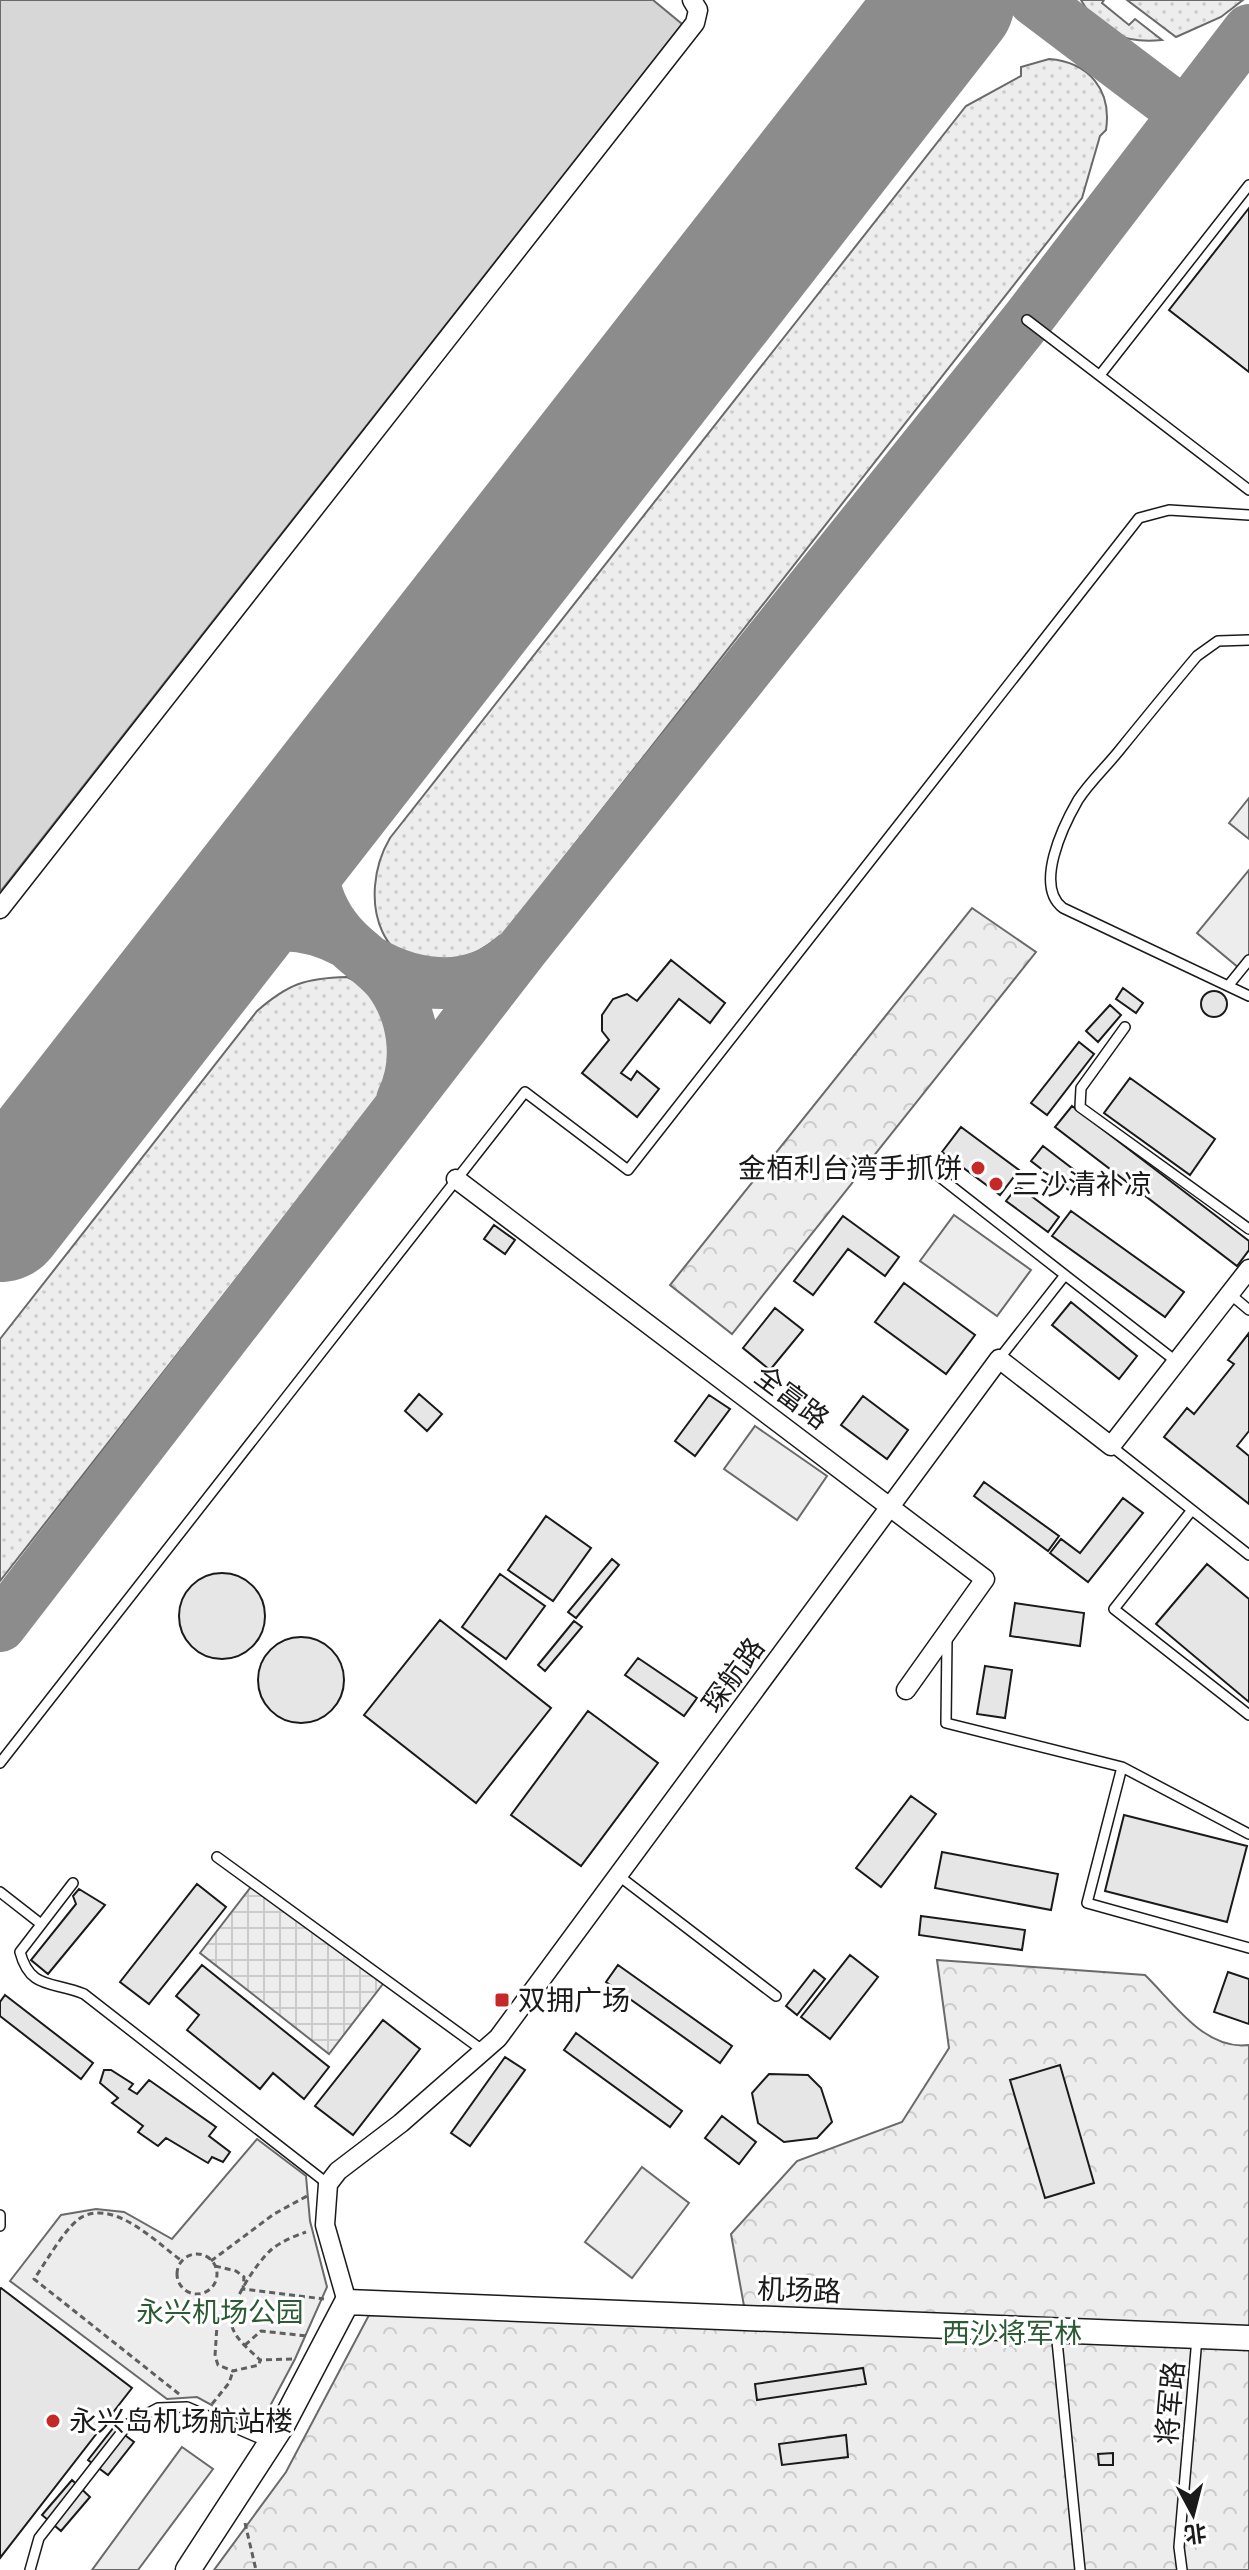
<svg xmlns="http://www.w3.org/2000/svg" width="1249" height="2570" viewBox="0 0 1249 2570" font-family="Arial,'Noto Sans SC',sans-serif">
<defs>
<pattern id="grass-dots" width="8" height="8" patternUnits="userSpaceOnUse" patternTransform="scale(2)"><rect width="8" height="8" fill="#ededed"/><path d="M2 2h.1M6 6h.1" fill="none" stroke="#cbcbcb" stroke-width="1.8" stroke-linecap="round"/></pattern>
<pattern id="forest-crowns" width="20" height="18" patternUnits="userSpaceOnUse" patternTransform="scale(2)"><rect width="20" height="18" fill="#ededed"/><path d="M2 6a3 3 0 1 1 6 0M12 15a3 3 0 1 1 6 0" fill="none" stroke="#cbcbcb"/></pattern>
<pattern id="plaza-grid" width="8" height="8" patternUnits="userSpaceOnUse" patternTransform="scale(2)"><rect width="8" height="8" fill="#ededed"/><path d="M0 4h8M4 0v8" fill="none" stroke="#cbcbcb"/></pattern>
</defs>
<rect width="100%" height="100%" fill="#fff"/>
<path fill="url(#grass-dots)" stroke="#6a6a6a" stroke-width="2" d="M 1081,0 L 1104,0 L 1102,3 L 1129,25 L 1135,19 L 1162,40 C 1125,44 1100,33 1081,0 Z
M 1127,0 L 1243,0 L 1221,17 L 1176,37 Z
M 1049,59 C 1089,62 1112,90 1106,130 L 1100,136 L 1082,198 L 506,932 C 492,942 480,952 464,958 C 380,989 355,897 390,838 L 966,106 L 1021,76 L 1021,67 Z
M 347,977 C 396,999 401,1054 377,1099 L 0,1581 L 0,1339 L 257,1011 C 288,984 305,978 347,977 Z"/>
<path fill="url(#forest-crowns)" stroke="#6a6a6a" stroke-width="2" d="M 972,908 L 1036,952 L 732,1334 L 670,1285 Z
M 937,1960 L 1145,1975 C 1174,2003 1205,2051 1249,2045 L 1249,2570 L 214,2570 L 286,2472 L 369,2315 L 748,2328 L 731,2234 L 797,2161 L 902,2122 L 949,2048 Z"/>
<path fill="#ededed" stroke="#6a6a6a" stroke-width="2" d="M 1249,798 L 1249,839 L 1229,823 Z
M 1249,870 L 1249,955 L 1239,968 L 1197,933 Z
M 954,1215 L 1031,1270 L 997,1316 L 920,1261 Z
M 755,1426 L 827,1476 L 797,1520 L 724,1469 Z
M 257,2139 L 306,2176 L 310,2221 L 327,2287 L 295,2359 L 261,2423 L 239,2420 L 197,2397 L 167,2399 L 10,2281 L 61,2215 L 96,2209 L 124,2212 L 172,2239 Z
M 642,2167 L 689,2203 L 632,2278 L 585,2242 Z
M 182,2447 L 213,2469 L 138,2570 L 92,2570 Z"/>
<path fill="url(#plaza-grid)" stroke="#6a6a6a" stroke-width="2" d="M 254,1883 L 386,1980 L 329,2054 L 200,1953 Z"/>
<path fill="#d7d7d7" stroke="#6a6a6a" stroke-width="2" d="M 0,0 L 653,0 L 682,24 L 0,892 Z"/>
<g fill="none" stroke-linecap="round" stroke-linejoin="round">
<path stroke="#8c8c8c" stroke-width="52" d="M 1034,0 L 1185,114
M 323,801 C 303,851 308,903 347,942 C 360,955 376,965 388,979 C 414,1013 421,1061 402,1100
M 204,954 C 249,920 299,916 348,943
M 371,962 C 416,988 472,994 513,957
M 0,1626 L 524,947 L 1027,320 L 1249,30"/>
<path stroke="#8c8c8c" stroke-width="132" d="M 0,1216 L 949,0"/>
</g>
<path fill="#e6e6e6" stroke="#1a1a1a" stroke-width="2" d="M 1249,208 L 1249,372 L 1169,310 Z
M 671,960 L 725,1003 L 710,1023 L 679,999 L 621,1073 L 631,1080 L 637,1071 L 659,1089 L 637,1117 L 582,1073 L 609,1040 L 602,1031 L 602,1015 L 613,999 L 627,994 L 637,1001 Z
M 1123,988 L 1143,1003 L 1136,1013 L 1116,999 Z
M1201 1004a13 13 0 1 1 26 0a13 13 0 1 1-26 0Z
M 1110,1005 L 1121,1015 L 1098,1042 L 1086,1031 Z
M 1079,1042 L 1094,1054 L 1047,1115 L 1031,1103 Z
M 1130,1078 L 1215,1139 L 1190,1175 L 1104,1113 Z
M 1072,1106 L 1249,1241 L 1249,1250 L 1237,1266 L 1055,1127 Z
M 961,1127 L 1019,1170 L 1000,1195 L 942,1152 Z
M 1043,1146 L 1086,1179 L 1074,1194 L 1031,1161 Z
M 1018,1186 L 1059,1217 L 1048,1232 L 1006,1201 Z
M 1071,1211 L 1184,1292 L 1165,1317 L 1052,1236 Z
M 843,1216 L 899,1257 L 885,1276 L 848,1249 L 813,1295 L 794,1281 Z
M 494,1225 L 515,1240 L 505,1254 L 484,1239 Z
M 904,1283 L 975,1335 L 946,1374 L 875,1322 Z
M 1071,1302 L 1137,1356 L 1119,1379 L 1052,1325 Z
M 775,1308 L 803,1330 L 770,1370 L 743,1348 Z
M 1249,1333 L 1249,1431 L 1237,1446 L 1249,1456 L 1249,1504 L 1164,1437 L 1187,1408 L 1194,1414 L 1234,1364 L 1228,1360 Z
M 419,1394 L 442,1414 L 427,1431 L 405,1411 Z
M 709,1395 L 730,1409 L 695,1456 L 675,1441 Z
M 863,1396 L 908,1430 L 887,1459 L 841,1425 Z
M 984,1482 L 1059,1536 L 1048,1551 L 974,1496 Z
M 1123,1498 L 1143,1513 L 1088,1582 L 1050,1553 L 1061,1539 L 1080,1553 Z
M 546,1516 L 591,1548 L 553,1601 L 508,1570 Z
M 612,1559 L 619,1565 L 576,1618 L 568,1612 Z
M 1207,1564 L 1249,1599 L 1249,1702 L 1156,1624 Z
M179 1616a43 43 0 1 1 86 0a43 43 0 1 1-86 0Z
M 500,1574 L 545,1606 L 506,1659 L 462,1627 Z
M 1015,1603 L 1084,1613 L 1080,1646 L 1010,1636 Z
M 440,1620 L 551,1708 L 476,1803 L 364,1715 Z
M 574,1621 L 582,1627 L 545,1671 L 538,1665 Z
M258 1680a43 43 0 1 1 86 0a43 43 0 1 1-86 0Z
M 638,1658 L 697,1698 L 684,1716 L 625,1675 Z
M 985,1666 L 1012,1670 L 1005,1718 L 977,1714 Z
M 588,1711 L 658,1763 L 581,1866 L 511,1815 Z
M 911,1796 L 936,1814 L 881,1887 L 856,1868 Z
M 1124,1815 L 1247,1846 L 1227,1922 L 1105,1891 Z
M 942,1852 L 1058,1874 L 1051,1910 L 935,1888 Z
M 197,1884 L 226,1907 L 149,2004 L 120,1982 Z
M 79,1889 L 105,1905 L 48,1974 L 31,1960 L 76,1904 L 73,1896 Z
M 921,1916 L 1025,1930 L 1022,1950 L 919,1935 Z
M 850,1955 L 878,1977 L 830,2039 L 801,2017 Z
M 202,1965 L 329,2067 L 304,2099 L 273,2073 L 260,2089 L 187,2030 L 199,2015 L 176,1996 Z
M 618,1965 L 732,2046 L 720,2063 L 606,1982 Z
M 814,1970 L 825,1979 L 797,2015 L 786,2006 Z
M 1228,1972 L 1249,1979 L 1249,2024 L 1214,2012 Z
M 5,1995 L 93,2063 L 81,2079 L 0,2016 L 0,2002 Z
M 383,2020 L 420,2049 L 353,2135 L 315,2106 Z
M 576,2033 L 682,2111 L 670,2127 L 564,2050 Z
M 505,2057 L 525,2070 L 470,2146 L 451,2133 Z
M 1060,2065 L 1094,2183 L 1045,2198 L 1010,2080 Z
M 104,2070 L 111,2070 L 133,2084 L 129,2089 L 137,2094 L 149,2080 L 216,2127 L 209,2136 L 230,2152 L 223,2162 L 212,2157 L 208,2163 L 166,2138 L 158,2146 L 138,2132 L 143,2126 L 112,2103 L 118,2098 L 100,2083 Z
M 769,2074 L 808,2075 L 821,2088 L 832,2122 L 817,2138 L 784,2142 L 758,2123 L 752,2093 Z
M 722,2116 L 756,2142 L 739,2164 L 705,2138 Z
M 1,2288 L 132,2388 L 0,2558 L 0,2289 Z
M 863,2368 L 866,2384 L 757,2400 L 755,2384 Z
M 114,2427 L 134,2442 L 108,2475 L 88,2460 Z
M 846,2435 L 848,2457 L 782,2465 L 779,2444 Z
M 1113,2453 L 1113,2465 L 1099,2465 L 1098,2454 Z
M 72,2480 L 90,2497 L 61,2531 L 42,2515 Z"/>
<g fill="none" stroke-linecap="round" stroke-linejoin="round">
<g stroke="#1a1a1a" stroke-width="12">
<path id="lane" d="M 1027,320 L 1249,490
M 1100,375 L 1249,185
M 1249,640 L 1218,641 L 1197,656 C 1170,688 1144,720 1118,752 C 1105,768 1089,783 1078,800 C 1063,826 1034,886 1063,908 L 1249,996
M 1228,986 L 1249,960
M 1125,1027 L 1081,1088 L 1080,1107 L 1249,1229
M 918,1160 L 1065,1275
M 1230,1294 L 1249,1310
M 999,1359 L 1065,1275 L 1177,1362
M 1111,1446 L 1249,1555
M 1192,1510 L 1114,1609 L 1249,1715
M 947,1638 L 946,1723 L 1122,1767 L 1249,1834
M 0,1763 L 525,1092 L 628,1170 L 1139,518 L 1169,510 L 1249,515
M 1122,1767 L 1087,1903 L 1249,1948
M 217,1857 L 485,2052
M 619,1876 L 776,1996
M 73,1883 L 20,1952 C 30,1990 53,1981 84,1994 L 328,2184
M 0,1892 L 41,1924
M 0,2215 L 0,2226
M 1056,2331 L 1080,2570
M 30,2570 L 39,2538 L 128,2424 L 158,2408 L 187,2407 L 268,2442
M 1182,2570 L 1179,2547 L 1197,2338"/>
</g>
<g stroke="#1a1a1a" stroke-width="21">
<path id="street" d="M 0,909 L 695,23 L 698,10 L 692,0
M 456,1179 L 985,1579 L 906,1690
M 347,2302 L 325,2225 L 328,2184 L 338,2171 L 401,2123 L 498,2038 L 999,1359 L 1111,1446 L 1249,1269"/>
</g>
<g stroke="#1a1a1a" stroke-width="27">
<path id="secondary" d="M 188,2570 L 283,2424 L 347,2302 L 1249,2338"/>
</g>
<path stroke="#5f5f5f" stroke-width="3" stroke-dasharray="6 4" stroke-linecap="butt" d="M177 2274a20 20 0 1 1 40 0a20 20 0 1 1-40 0Z
M 211,2261 L 274,2214 L 307,2196
M 215,2266 L 236,2271 L 244,2277 L 243,2289 L 324,2299
M 199,2295 L 217,2325 L 215,2356 L 218,2365 L 233,2371 L 259,2365 L 260,2360
M 245,2345 L 261,2331 L 307,2336
M 292,2359 L 260,2360 C 251,2351 235,2339 232,2326 C 227,2306 257,2262 272,2249 C 282,2241 295,2236 306,2232
M 179,2394 L 34,2279 C 45,2264 68,2222 84,2216 C 117,2201 158,2244 182,2261
M 212,2404 L 229,2383 L 233,2371
M 245,2523 L 256,2570"/>
<use href="#lane" stroke="#fff" stroke-width="9"/>
<use href="#street" stroke="#fff" stroke-width="18"/>
<use href="#secondary" stroke="#fff" stroke-width="24"/>
</g>
<g fill="#c62828" stroke="#fff" stroke-width="3">
<circle cx="978" cy="1168" r="8"/>
<circle cx="996" cy="1184" r="8"/>
<rect x="494" y="1992" width="16" height="16" rx="4"/>
<circle cx="53" cy="2421" r="8"/>
</g>
<g text-anchor="middle" stroke-width="6" stroke-linejoin="round" paint-order="stroke">
<g font-size="28" fill="#1a1a1a" stroke="#fff" text-anchor="start">
<text x="962" y="1178" text-anchor="end">金栢利台湾手抓饼</text>
<text x="1012" y="1194">三沙清补凉</text>
<text x="518" y="2010">双拥广场</text>
<text x="69" y="2431">永兴岛机场航站楼</text>
</g>
<g font-size="28" fill="#1a1a1a" stroke="#fff">
<text transform="translate(792 1397) rotate(37)" y="10">全富路</text>
<text transform="translate(733 1675) rotate(-54)" y="10">琛航路</text>
<text transform="translate(799 2290) rotate(2)" y="10">机场路</text>
<text transform="translate(1170 2403) rotate(-85)" y="10">将军路</text>
</g>
<g font-size="28" fill="#2b5a34" stroke="#fff">
<text x="220" y="2322">永兴机场公园</text>
<text x="1012" y="2343">西沙将军林</text>
</g>
</g>
<g transform="translate(1193 2514) rotate(173)" stroke="#ffffff" stroke-width="6" paint-order="stroke">
<path d="M0-6L14 30L0 20L-14 30Z" fill="#1a1a1a"/>
<text y="-12" font-size="22" font-weight="bold" text-anchor="middle" fill="#1a1a1a">北</text>
</g>
</svg>
